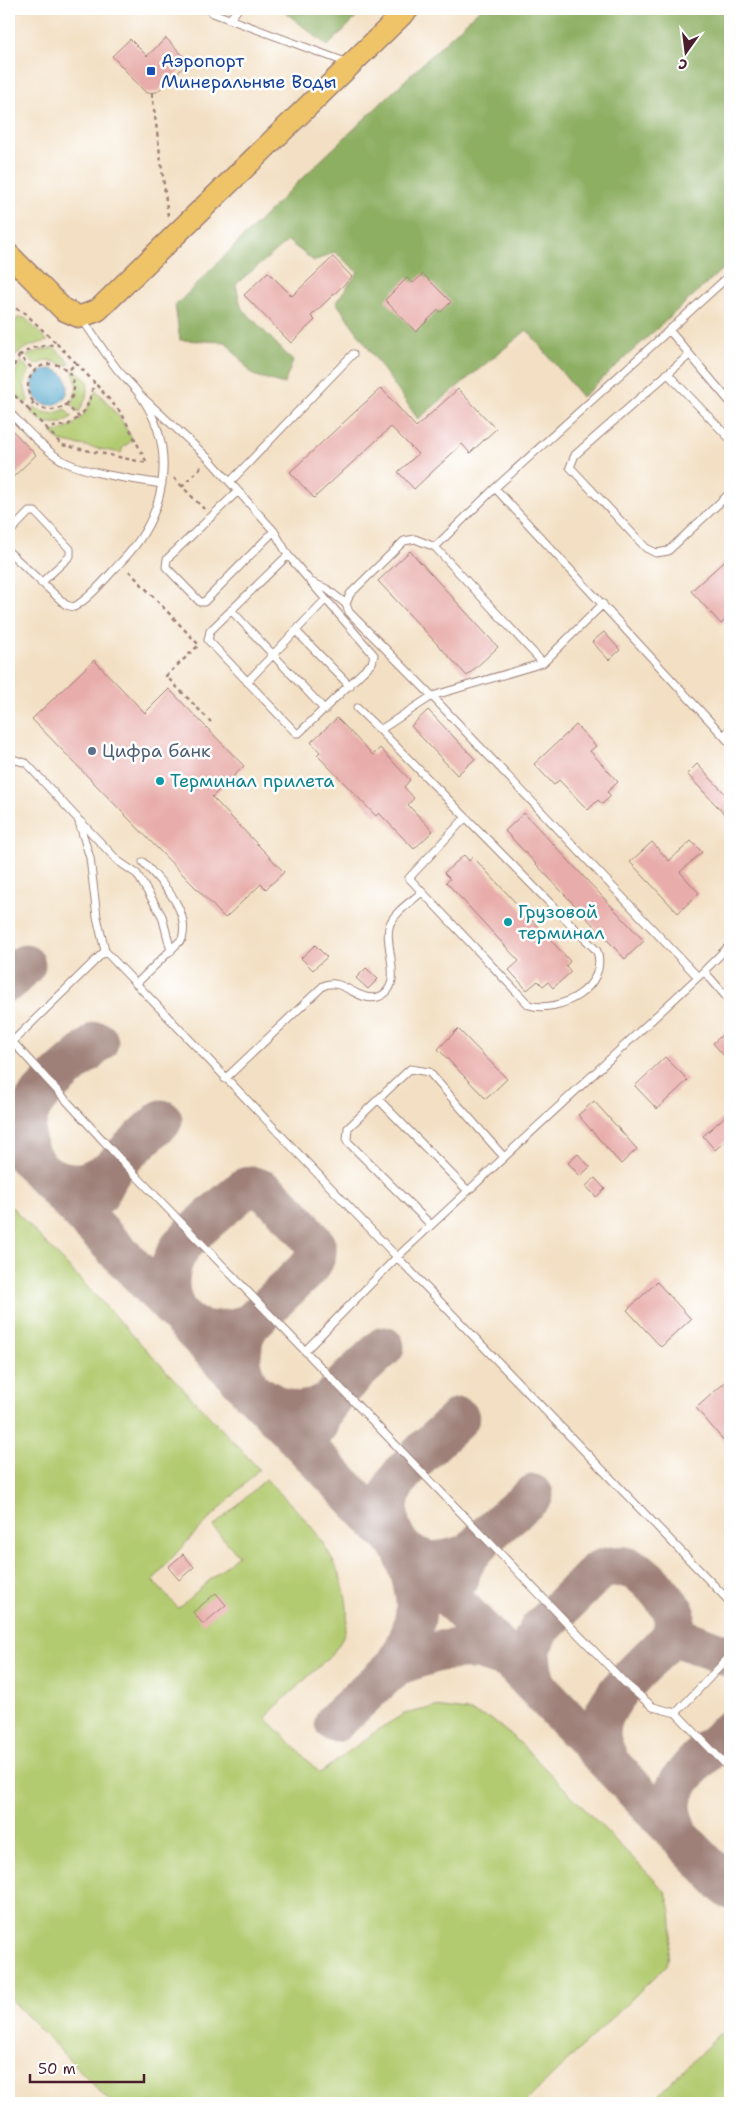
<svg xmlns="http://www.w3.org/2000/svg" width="739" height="2112" viewBox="0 0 739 2112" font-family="'Shantell Sans',sans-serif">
<rect width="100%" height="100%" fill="#fff"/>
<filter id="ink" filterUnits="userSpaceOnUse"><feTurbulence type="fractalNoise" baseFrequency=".02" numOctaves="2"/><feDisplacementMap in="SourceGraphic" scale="10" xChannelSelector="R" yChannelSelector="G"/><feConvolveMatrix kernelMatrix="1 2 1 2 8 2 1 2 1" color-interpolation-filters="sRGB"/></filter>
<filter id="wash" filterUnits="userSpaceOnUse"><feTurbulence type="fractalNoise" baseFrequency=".0096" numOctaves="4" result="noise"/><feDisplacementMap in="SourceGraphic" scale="20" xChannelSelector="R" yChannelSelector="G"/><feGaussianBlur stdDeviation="1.12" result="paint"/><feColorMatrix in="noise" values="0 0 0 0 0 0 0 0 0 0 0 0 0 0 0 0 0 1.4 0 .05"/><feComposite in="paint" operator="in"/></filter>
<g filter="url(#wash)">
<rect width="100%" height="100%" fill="#f3e0c4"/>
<path fill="#b2cb70" stroke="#7e754e" d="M 18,318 L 25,318 L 48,341 C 31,345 15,349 9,367 L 9,328 Z
M 55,348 L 70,363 L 67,365 L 47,360 L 35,365 L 27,356 L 41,350 Z
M 21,361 L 30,370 L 24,385 L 28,401 L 25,404 L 12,390 L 16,370 Z
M 75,369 L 88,382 L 86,398 L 79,412 L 71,404 C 78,393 78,385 73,373 Z
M 96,390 L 120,418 L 133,440 L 123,447 L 121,453 L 59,441 L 52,432 C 78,429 87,413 96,390 Z
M 35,407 C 45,415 54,415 65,409 L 72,417 L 62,423 L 44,423 L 31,412 Z
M 9,1204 L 259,1469 C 224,1507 184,1540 153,1581 L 178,1608 L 238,1555 L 213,1527 L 266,1479 C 281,1495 299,1511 313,1529 C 337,1560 364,1616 334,1651 C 313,1675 286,1694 266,1718 L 320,1773 L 379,1729 L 404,1714 L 435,1707 L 467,1711 L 491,1719 L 520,1743 L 665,1891 C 676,1919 672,1936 667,1965 L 524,2103 L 111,2103 L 9,1997 Z
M 730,2029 L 730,2103 L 650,2103 L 719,2035 Z"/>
<path fill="#8daf62" stroke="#6c6746" d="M 281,9 L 365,9 L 328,46 Z
M 480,9 L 730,9 L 730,262 L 582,397 L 527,330 L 418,419 L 336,302 L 358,272 L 335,252 L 314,261 L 288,241 L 236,284 L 241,307 L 293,361 L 284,384 L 253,375 L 226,342 L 180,340 L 175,306 L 296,184 Z"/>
<path fill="#4da4ca" stroke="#4c627a" d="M32 387a18 18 0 1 1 36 0a18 18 0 1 1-36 0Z"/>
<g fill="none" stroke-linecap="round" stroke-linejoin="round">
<path stroke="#9e8078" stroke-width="41" d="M 9,981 L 25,965
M 98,1042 C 82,1057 37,1091 30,1110 C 15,1148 37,1185 80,1183 C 91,1182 102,1175 112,1169
M 9,1138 L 730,1889
M 99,1194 C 109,1164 139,1142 162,1120
M 250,1324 C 237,1328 223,1332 209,1331 C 166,1326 159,1274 182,1245 C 198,1226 226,1205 245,1188 C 252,1186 260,1188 267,1193 C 277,1200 314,1237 316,1248 C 317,1257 312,1263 307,1269 L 250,1324 L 243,1337 L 240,1365 L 249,1390 L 278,1407 L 295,1412 L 311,1410 L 329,1402
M 459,1418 C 441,1436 411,1460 397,1481 C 377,1511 391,1555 429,1561 C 442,1563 457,1558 470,1554
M 317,1426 C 323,1398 364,1367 384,1347
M 459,1578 C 462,1550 512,1514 533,1495
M 396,1665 C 422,1621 421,1598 403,1552
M 538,1689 C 529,1668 527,1649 539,1630 L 598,1571 C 636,1555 654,1585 675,1612 L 673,1638
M 335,1722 L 396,1665 L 439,1651 L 462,1649 L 478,1649 L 509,1659
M 609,1763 C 607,1756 603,1749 601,1741 C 593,1706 642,1668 664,1644 L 673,1638 L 681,1638 L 730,1657
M 679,1835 C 675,1825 671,1815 671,1805 C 671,1779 713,1747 730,1730"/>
</g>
<g id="blocks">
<path fill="#e8adaa" d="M 166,38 L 189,62 L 157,92 L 146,93 L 112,56 L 130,39 L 147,56 Z
M 333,257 L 352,277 L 311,316 L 315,320 L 291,343 L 244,295 L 268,272 L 292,296 Z
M 423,274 L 451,302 L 441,312 L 438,310 L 416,332 L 385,300 L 407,278 L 413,283 Z
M 381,388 L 416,427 L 458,389 L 496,429 L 470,453 L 462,444 L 414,489 L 398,472 L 418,454 L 391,427 L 314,498 L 290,472 Z
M 9,427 L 36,455 L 9,481 Z
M 410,551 L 498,647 L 467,676 L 378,581 Z
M 730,556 L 730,616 L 721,624 L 691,591 Z
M 604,632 L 620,650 L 609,660 L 592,642 Z
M 94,660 L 145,713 L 169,689 L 244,766 L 212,797 L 284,872 L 266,889 L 261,884 L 225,918 L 32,719 Z
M 428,710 L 475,759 L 457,775 L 411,726 Z
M 337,718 L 373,755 L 380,748 L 410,780 L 404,787 L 414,798 L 408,805 L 433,831 L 414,849 L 379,813 L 376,816 L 317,755 L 320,752 L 311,742 Z
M 576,725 L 596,746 L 590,751 L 618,782 L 607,792 L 611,796 L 602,804 L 598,800 L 588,810 L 559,780 L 554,785 L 534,764 Z
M 697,764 L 730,799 L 730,820 L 687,774 Z
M 524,813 L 644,941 L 625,959 L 505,831 Z
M 691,841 L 702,852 L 680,872 L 699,893 L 678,913 L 630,862 L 652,842 L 669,861 Z
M 464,855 L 469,861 L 473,857 L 570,961 L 566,966 L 571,972 L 553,988 L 548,982 L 543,986 L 538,981 L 527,990 L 509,970 L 519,961 L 446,882 L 450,879 L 444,873 Z
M 315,945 L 327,957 L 313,970 L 301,958 Z
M 366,968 L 378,979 L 368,989 L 356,978 Z
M 730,1028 L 730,1063 L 713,1043 Z
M 458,1029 L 507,1079 L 486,1099 L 438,1049 Z
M 665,1057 L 688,1080 L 657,1109 L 635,1086 Z
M 594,1101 L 637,1149 L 621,1164 L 578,1115 Z
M 730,1112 L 730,1137 L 715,1150 L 703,1136 Z
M 578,1154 L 590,1167 L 580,1176 L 568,1163 Z
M 595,1178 L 605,1189 L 596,1197 L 586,1186 Z
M 657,1282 L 691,1319 L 661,1347 L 627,1310 Z
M 730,1378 L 730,1448 L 696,1408 Z
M 183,1554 L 194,1567 L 179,1580 L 168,1567 Z
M 216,1593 L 226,1605 L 203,1624 L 193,1612 Z"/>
</g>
</g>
<g filter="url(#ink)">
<use href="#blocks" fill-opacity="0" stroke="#9e8078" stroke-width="1"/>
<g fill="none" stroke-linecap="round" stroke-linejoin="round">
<g stroke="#9e8078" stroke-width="9">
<path id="lane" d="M 209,9 L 213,13 L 348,63
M 230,19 L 238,9
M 669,330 L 730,402
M 689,355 L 575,455 L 570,467 L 646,548 L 656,553 L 668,551 L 730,493
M 667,373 L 730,439
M 140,395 L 209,459 L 274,531 L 212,594 L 204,602 L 200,602 L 166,567 L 167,559 L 238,491
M 9,412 C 23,426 49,455 67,463 C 95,475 133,479 162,484
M 230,482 L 353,354
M 495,488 L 730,743
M 274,531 L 288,555 L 309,580 L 374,655 L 372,663 L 299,733 L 296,733 L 208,640 L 210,631 L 288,555
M 9,533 L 29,512 L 35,512 L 70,549 L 70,556 L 41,583
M 435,547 L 415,539 L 404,541 L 350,594 L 346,604 L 349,612 L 432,696 L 698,977 L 730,945
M 9,552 L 66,605 L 74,607 C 91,597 107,577 121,562 C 166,516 179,450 140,395 C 134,386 124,378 117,369 C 105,353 94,336 82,319
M 311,582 L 327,589 L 346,604
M 231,610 L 325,710
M 296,631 L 350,686
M 543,663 L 603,604
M 247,682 L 325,600
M 357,708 L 380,730
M 724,736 L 730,729
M 9,758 L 26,763 L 78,819 L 90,858 L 97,917 L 105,951 L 397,1257 L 698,977
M 465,818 L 409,878 L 529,1005 C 559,1014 609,987 597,951 L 380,730 L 432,696 L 543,663 L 435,547 L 495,488 L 730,275
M 81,822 L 118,861 L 137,874 L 162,916 L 171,951
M 704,971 L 730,1001
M 136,984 L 182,939 C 191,910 161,882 143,862
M 9,1038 L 121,1160 L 626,1684 L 653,1707 L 676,1713 L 730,1769
M 12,1042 L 105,951
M 225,1079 L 323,986 C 342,976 358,1003 378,997 C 408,987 380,941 391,922 C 397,910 412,901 422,892
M 378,1099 L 468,1191
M 431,1225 L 347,1141 L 348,1128 L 410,1069 L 429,1072 L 504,1157
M 305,1351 L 397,1257 L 730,1602
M 676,1713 L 730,1656"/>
</g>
<g stroke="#9e8078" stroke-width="24">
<path id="primary" d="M 9,255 L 64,310 L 80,317 L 98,310 L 408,9"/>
</g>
<path stroke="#9e8078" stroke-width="2.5" stroke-dasharray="4 4" stroke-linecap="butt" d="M 152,93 L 168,216
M 9,305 L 25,313 L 57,344
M 19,356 L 32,348 L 57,344 L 76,363 L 67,372
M28 387a23 23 0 1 1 46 0a23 23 0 1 1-46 0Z
M 9,381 L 12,369 L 19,356 L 35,371
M 9,390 L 28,409 L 34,402
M 65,404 L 79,417 C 89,408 91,395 94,382 L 76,363
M 28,409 L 46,428 L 68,425 L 79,417
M 46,428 L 62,445 L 147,463 L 122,414 L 94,382
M 174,478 L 204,509
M 182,487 L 202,466
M 129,571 L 199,645 L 166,676 L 211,722"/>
<use href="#lane" stroke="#fff" stroke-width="7"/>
<use href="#primary" stroke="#efc469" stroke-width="21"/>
</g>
</g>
<rect fill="#1a4fb4" stroke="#fff" stroke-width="2" x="146" y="66" width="10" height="10" rx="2.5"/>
<circle fill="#5c6f8a" stroke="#fff" stroke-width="2" cx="92" cy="751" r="5"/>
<g fill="#0f9aa8" stroke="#fff" stroke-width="2">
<circle cx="160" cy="781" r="5"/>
<circle cx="508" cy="922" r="5"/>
</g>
<g text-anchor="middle" stroke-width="5" stroke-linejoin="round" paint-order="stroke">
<g font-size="18" fill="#164399" stroke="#fff" text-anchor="start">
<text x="161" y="67">Аэропорт<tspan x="161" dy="21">Минеральные Воды</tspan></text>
</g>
<g font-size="18" fill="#4e5e75" stroke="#fff" text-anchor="start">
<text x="102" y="757">Цифра банк</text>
</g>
<g font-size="18" fill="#0d838f" stroke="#fff" text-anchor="start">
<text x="170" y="787">Терминал прилета</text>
<text x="518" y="918">Грузовой<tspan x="518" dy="21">терминал</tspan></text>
</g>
</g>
<rect width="739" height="2112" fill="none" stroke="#fff" stroke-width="30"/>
<g transform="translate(686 52) rotate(194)" stroke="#ffffff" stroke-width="4" paint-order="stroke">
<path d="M0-4L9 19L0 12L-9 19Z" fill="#4a1f2b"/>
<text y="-8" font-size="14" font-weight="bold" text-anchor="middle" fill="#4a1f2b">С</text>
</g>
<path d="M30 2074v8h114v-8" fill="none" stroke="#4a1f2b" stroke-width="2.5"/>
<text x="38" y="2074" font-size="15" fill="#4a1f2b" stroke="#ffffff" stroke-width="4" paint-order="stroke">50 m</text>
</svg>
